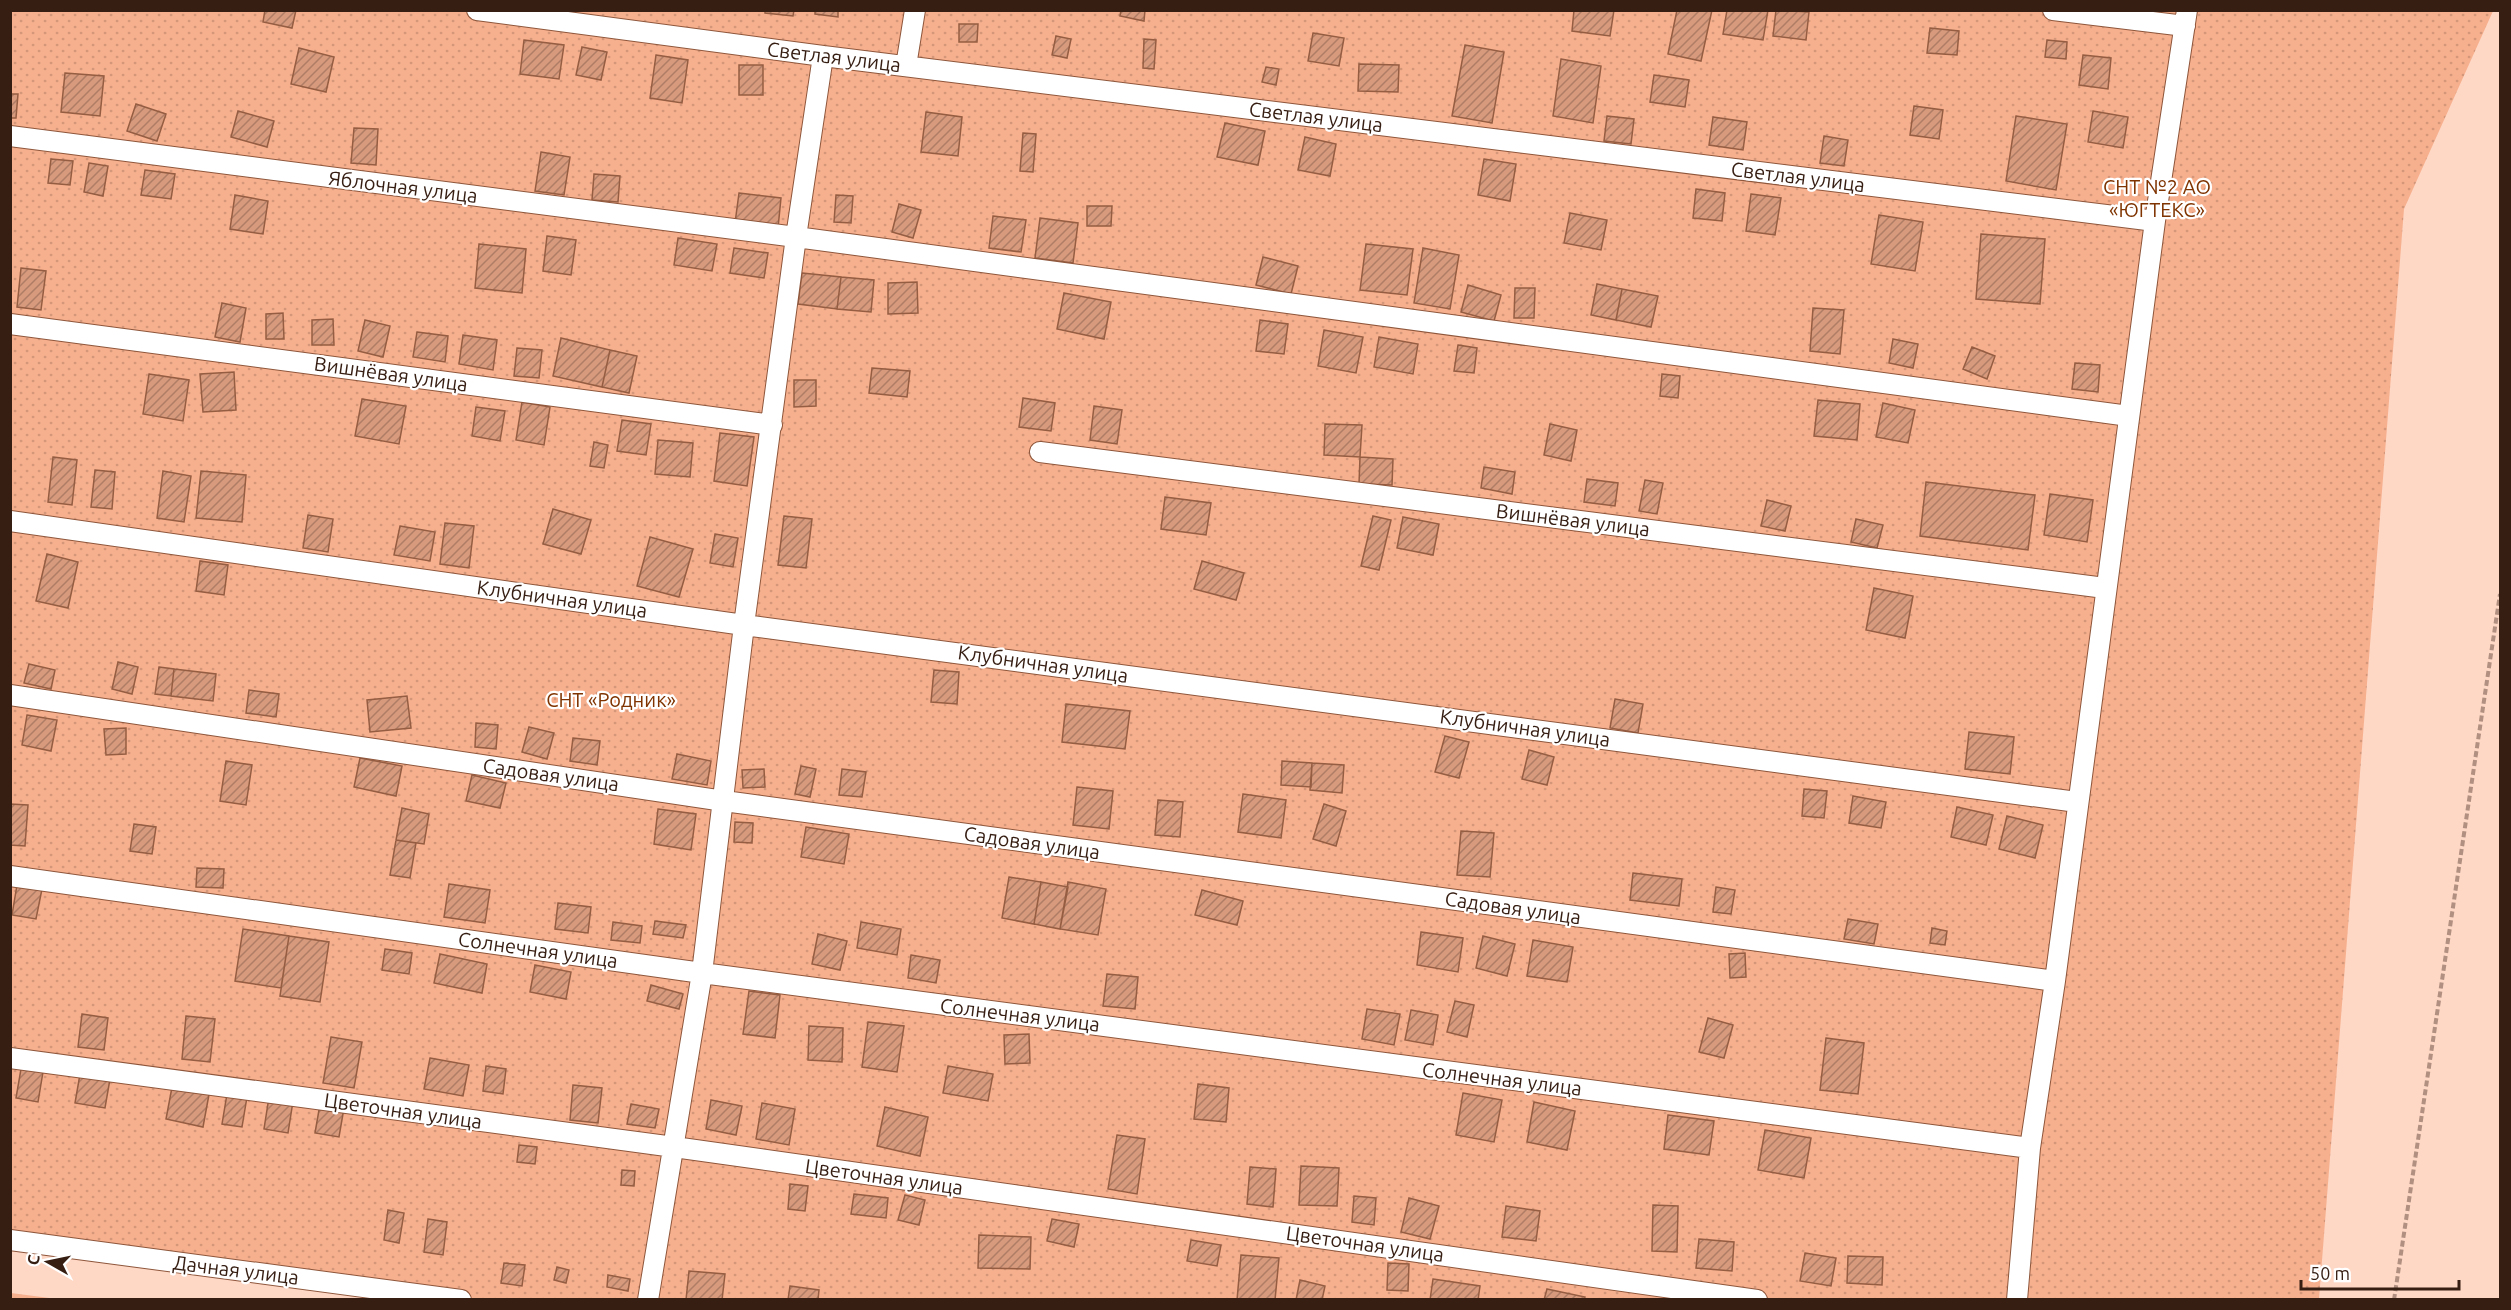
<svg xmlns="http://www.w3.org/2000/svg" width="2511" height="1310" viewBox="0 0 2511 1310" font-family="Ubuntu,sans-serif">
<defs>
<pattern id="garden-dots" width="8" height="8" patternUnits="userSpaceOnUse" patternTransform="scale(1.5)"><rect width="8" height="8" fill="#f7b08e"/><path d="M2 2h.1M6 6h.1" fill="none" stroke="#d4977a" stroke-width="1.8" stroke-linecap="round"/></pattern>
<pattern id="building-hatch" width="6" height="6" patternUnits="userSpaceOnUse" patternTransform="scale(1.5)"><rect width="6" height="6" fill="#d79a7d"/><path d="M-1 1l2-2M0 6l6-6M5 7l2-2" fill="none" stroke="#af7d65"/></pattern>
</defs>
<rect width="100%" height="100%" fill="#fed7c5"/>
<path fill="url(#garden-dots)" d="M 11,11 L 2493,11 L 2404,209 L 2319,1299 L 461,1300 L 11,1240 Z
M 10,1293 L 11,1293 L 57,1299 L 11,1299 Z"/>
<path fill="url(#building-hatch)" stroke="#955d42" stroke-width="1.5" d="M 265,10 L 296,10 L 292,28 L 263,22 Z
M 765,10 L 794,10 L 793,16 L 765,13 Z
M 815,10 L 838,10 L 838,17 L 815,14 Z
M 1121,10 L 1145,10 L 1144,21 L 1120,16 Z
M 1574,10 L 1614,10 L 1610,36 L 1572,31 Z
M 1677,10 L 1712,10 L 1701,61 L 1668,54 Z
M 1727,10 L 1768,10 L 1763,40 L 1723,34 Z
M 1776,10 L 1809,12 L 1806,40 L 1773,36 Z
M 959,24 L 978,24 L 977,42 L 959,42 Z
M 1930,28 L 1959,31 L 1957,55 L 1927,53 Z
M 1313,33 L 1344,38 L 1339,66 L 1308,61 Z
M 1056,36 L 1071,39 L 1067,58 L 1052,55 Z
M 1144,39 L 1156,40 L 1154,69 L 1143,68 Z
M 524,40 L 564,45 L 559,79 L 520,74 Z
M 2047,40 L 2067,42 L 2066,59 L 2045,57 Z
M 1465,45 L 1504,52 L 1492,123 L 1452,116 Z
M 582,47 L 607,52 L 601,80 L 576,75 Z
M 299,48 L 334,57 L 326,92 L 291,84 Z
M 656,55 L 688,60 L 682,103 L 650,98 Z
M 2083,55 L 2111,58 L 2108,89 L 2079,85 Z
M 1561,59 L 1601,66 L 1593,123 L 1553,116 Z
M 1359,64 L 1399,65 L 1398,92 L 1358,91 Z
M 739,65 L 763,65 L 763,95 L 739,95 Z
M 1266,67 L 1279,69 L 1276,85 L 1262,82 Z
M 65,73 L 104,76 L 100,116 L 61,112 Z
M 1654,75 L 1689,80 L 1685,107 L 1650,102 Z
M 10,94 L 18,94 L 16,118 L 10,118 Z
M 136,104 L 166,114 L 157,141 L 127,131 Z
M 1914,106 L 1943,110 L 1939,139 L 1910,135 Z
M 238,111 L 274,121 L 267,147 L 231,137 Z
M 2093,111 L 2128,117 L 2123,148 L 2088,142 Z
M 926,112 L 962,117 L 958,156 L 921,152 Z
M 1607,116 L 1634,119 L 1631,144 L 1604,141 Z
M 2016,116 L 2067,124 L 2056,190 L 2006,181 Z
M 1713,117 L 1747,122 L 1743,150 L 1709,145 Z
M 1225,123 L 1265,131 L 1258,165 L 1217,157 Z
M 354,128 L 378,129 L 376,165 L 351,163 Z
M 1023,133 L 1036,134 L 1033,172 L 1020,171 Z
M 1824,136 L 1848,140 L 1844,166 L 1820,163 Z
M 1305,137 L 1336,144 L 1330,176 L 1298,170 Z
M 541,152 L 570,157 L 564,195 L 535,191 Z
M 51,159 L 73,161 L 70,185 L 48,183 Z
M 1484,159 L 1516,164 L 1510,201 L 1478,195 Z
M 89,163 L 108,166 L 103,196 L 84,192 Z
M 145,170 L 175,174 L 171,199 L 141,195 Z
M 594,174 L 620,176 L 618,202 L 592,200 Z
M 1696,189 L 1725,193 L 1722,221 L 1693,218 Z
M 739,193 L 781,198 L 778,228 L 735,223 Z
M 1751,194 L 1781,198 L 1775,235 L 1746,231 Z
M 235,195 L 268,201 L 263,234 L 230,229 Z
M 836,195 L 853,196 L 851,223 L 834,222 Z
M 899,204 L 921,210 L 913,238 L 892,232 Z
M 1087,206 L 1112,206 L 1111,226 L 1087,226 Z
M 1570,213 L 1607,220 L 1601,250 L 1564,243 Z
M 1879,215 L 1923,222 L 1915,271 L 1871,264 Z
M 993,216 L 1026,220 L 1021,252 L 989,248 Z
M 1040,218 L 1078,223 L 1073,263 L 1035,258 Z
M 1981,234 L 2045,239 L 2040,304 L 1976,299 Z
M 547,236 L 576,240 L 571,275 L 543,271 Z
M 678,238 L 717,244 L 712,271 L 674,265 Z
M 479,244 L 526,249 L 522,293 L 475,288 Z
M 1366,244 L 1413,249 L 1407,295 L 1360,290 Z
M 734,248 L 768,253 L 764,278 L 730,273 Z
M 1423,248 L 1459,255 L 1450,309 L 1414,303 Z
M 1263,257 L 1298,266 L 1291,294 L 1256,285 Z
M 21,268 L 46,271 L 41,310 L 17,307 Z
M 802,273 L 841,277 L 837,309 L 798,304 Z
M 841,277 L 874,280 L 871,312 L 837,309 Z
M 917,282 L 918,313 L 888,314 L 888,283 Z
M 1597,284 L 1622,289 L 1616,320 L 1591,315 Z
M 1468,285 L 1501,295 L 1494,321 L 1461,312 Z
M 1515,288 L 1535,288 L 1534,318 L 1514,318 Z
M 1622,289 L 1658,296 L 1651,327 L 1616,320 Z
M 1064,293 L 1111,302 L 1104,339 L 1057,329 Z
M 222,303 L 246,308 L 240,342 L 215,337 Z
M 1813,308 L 1844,310 L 1840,354 L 1810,351 Z
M 283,313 L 284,339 L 266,339 L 266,314 Z
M 333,319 L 334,345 L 312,345 L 312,320 Z
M 365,320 L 390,326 L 383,357 L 358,351 Z
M 1260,320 L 1288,324 L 1284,354 L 1256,351 Z
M 1324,330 L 1363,337 L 1356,373 L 1318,366 Z
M 417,332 L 448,336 L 445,362 L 413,357 Z
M 463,335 L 497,340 L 493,370 L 459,364 Z
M 1379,337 L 1418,344 L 1413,374 L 1374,367 Z
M 561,338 L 610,350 L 602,387 L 553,376 Z
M 1893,339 L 1918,344 L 1913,368 L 1889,363 Z
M 1458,345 L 1477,348 L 1474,373 L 1454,371 Z
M 1972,347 L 1995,356 L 1987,379 L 1963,369 Z
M 517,348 L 542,350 L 539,378 L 514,376 Z
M 610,350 L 637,356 L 629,393 L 602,387 Z
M 2075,363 L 2100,365 L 2098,392 L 2072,389 Z
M 872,368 L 910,371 L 907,397 L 869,393 Z
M 234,372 L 236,410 L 203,412 L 200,374 Z
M 149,374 L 189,380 L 183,421 L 143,414 Z
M 1662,374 L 1680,376 L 1678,398 L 1660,396 Z
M 794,380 L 816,380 L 816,406 L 794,407 Z
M 1023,398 L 1055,403 L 1051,431 L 1019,427 Z
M 362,399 L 406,406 L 399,444 L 355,436 Z
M 1818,400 L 1860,404 L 1857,440 L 1814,436 Z
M 522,402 L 550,407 L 544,445 L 516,440 Z
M 1883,403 L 1915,410 L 1908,443 L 1876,437 Z
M 1094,406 L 1122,410 L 1117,444 L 1090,440 Z
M 476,407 L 505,411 L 500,441 L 472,436 Z
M 622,420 L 651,424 L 646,455 L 617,451 Z
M 1325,424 L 1362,425 L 1360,457 L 1324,455 Z
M 1550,424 L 1577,430 L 1571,461 L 1544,455 Z
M 720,433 L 754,437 L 747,486 L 714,481 Z
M 658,440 L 693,443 L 690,477 L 655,474 Z
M 594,442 L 608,445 L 604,468 L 590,466 Z
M 53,457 L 77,460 L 72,505 L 48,502 Z
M 1360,457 L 1393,459 L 1392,485 L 1359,484 Z
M 1484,467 L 1515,472 L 1512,494 L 1481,488 Z
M 95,470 L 115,472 L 112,509 L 91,507 Z
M 163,471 L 191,476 L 184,522 L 157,518 Z
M 201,471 L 246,475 L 242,522 L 196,518 Z
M 1587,479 L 1618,483 L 1615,506 L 1584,502 Z
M 1645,480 L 1663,483 L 1657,514 L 1639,511 Z
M 1926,482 L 2035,495 L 2028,550 L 1920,536 Z
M 2050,494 L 2093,500 L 2087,542 L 2044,535 Z
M 1165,497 L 1211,503 L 1206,535 L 1161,529 Z
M 1767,500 L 1791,506 L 1785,531 L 1761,526 Z
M 553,509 L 591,520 L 581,554 L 543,544 Z
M 308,515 L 333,519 L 328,552 L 303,548 Z
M 784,516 L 812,519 L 806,568 L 778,565 Z
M 1373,516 L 1391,520 L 1379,570 L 1361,566 Z
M 1403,517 L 1439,524 L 1433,555 L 1397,548 Z
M 1856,519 L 1883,525 L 1877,548 L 1851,542 Z
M 445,523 L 474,526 L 469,568 L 440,564 Z
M 400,526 L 435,532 L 430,561 L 394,555 Z
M 715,534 L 738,538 L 733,567 L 710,563 Z
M 650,537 L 693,549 L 679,597 L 637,586 Z
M 47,554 L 78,562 L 68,608 L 36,601 Z
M 200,561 L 228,565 L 224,595 L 196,591 Z
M 1202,561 L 1244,573 L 1236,600 L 1194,589 Z
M 1874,588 L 1913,596 L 1905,638 L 1866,630 Z
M 118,662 L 138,667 L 132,694 L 112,689 Z
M 29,664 L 55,670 L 51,689 L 24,683 Z
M 159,667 L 174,669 L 171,696 L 155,694 Z
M 174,669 L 216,674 L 213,701 L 171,696 Z
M 934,670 L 959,672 L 957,704 L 931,702 Z
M 249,690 L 279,694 L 276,717 L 246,713 Z
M 407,696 L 411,728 L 370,732 L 367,700 Z
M 1615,699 L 1643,704 L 1638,733 L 1610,728 Z
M 1066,704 L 1130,711 L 1125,749 L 1062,742 Z
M 27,715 L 57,720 L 51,751 L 22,745 Z
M 476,723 L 498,725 L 496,749 L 475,747 Z
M 529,727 L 554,733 L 547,759 L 522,752 Z
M 126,728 L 126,754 L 106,755 L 104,729 Z
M 1969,732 L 2014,737 L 2010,774 L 1965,769 Z
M 1445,736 L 1469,742 L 1459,778 L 1435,772 Z
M 573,738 L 600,741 L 597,765 L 570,761 Z
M 1529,750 L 1554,757 L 1547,785 L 1522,779 Z
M 677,754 L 711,761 L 707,785 L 672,779 Z
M 360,758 L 402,766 L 396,796 L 354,787 Z
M 226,761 L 252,765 L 246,805 L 220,801 Z
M 1282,761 L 1312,763 L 1311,787 L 1281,785 Z
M 1312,763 L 1344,765 L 1342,793 L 1310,790 Z
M 801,766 L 816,769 L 810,797 L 795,794 Z
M 764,769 L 765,787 L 743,788 L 742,770 Z
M 842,769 L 866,772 L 862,797 L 839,795 Z
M 472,775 L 506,783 L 500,808 L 466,801 Z
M 1077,787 L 1113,791 L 1109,829 L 1073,825 Z
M 1804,789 L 1827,791 L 1824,818 L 1802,816 Z
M 1243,794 L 1286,800 L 1281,838 L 1238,832 Z
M 1853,796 L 1886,802 L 1881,828 L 1849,823 Z
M 1158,800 L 1183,802 L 1180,837 L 1155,835 Z
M 10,804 L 28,805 L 25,846 L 10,845 Z
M 1324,804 L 1346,811 L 1336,846 L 1313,839 Z
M 1957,807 L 1993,815 L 1986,845 L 1951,837 Z
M 402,808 L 429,814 L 424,844 L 396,840 Z
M 658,809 L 696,814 L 691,850 L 654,844 Z
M 2007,816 L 2043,825 L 2035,858 L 1999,849 Z
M 735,822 L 753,823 L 752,843 L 734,842 Z
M 134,824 L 156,827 L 152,854 L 130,851 Z
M 806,827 L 849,834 L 844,864 L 801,857 Z
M 1461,831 L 1494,833 L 1490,877 L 1457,875 Z
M 396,840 L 416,843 L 410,878 L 390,875 Z
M 197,868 L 224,869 L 223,888 L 196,887 Z
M 1633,873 L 1682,879 L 1679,906 L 1630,900 Z
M 1009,877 L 1041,882 L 1034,924 L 1002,918 Z
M 1041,882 L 1068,887 L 1060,929 L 1034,924 Z
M 1068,882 L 1106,889 L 1098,935 L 1060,929 Z
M 449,884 L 490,890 L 485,923 L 444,917 Z
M 17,885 L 42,889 L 36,919 L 12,915 Z
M 1716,887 L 1735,890 L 1731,914 L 1713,912 Z
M 1202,890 L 1243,901 L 1237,925 L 1195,915 Z
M 558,903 L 591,907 L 588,933 L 555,929 Z
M 1848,919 L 1878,924 L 1874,944 L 1844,939 Z
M 655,921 L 686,925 L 683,938 L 653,934 Z
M 613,922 L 642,926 L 640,943 L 611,940 Z
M 861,922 L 901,929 L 897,955 L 857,948 Z
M 1932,928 L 1947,931 L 1945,945 L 1930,943 Z
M 243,929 L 289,936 L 281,988 L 235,981 Z
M 1421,932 L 1463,938 L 1458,972 L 1417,965 Z
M 818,934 L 847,941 L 840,970 L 812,964 Z
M 289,936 L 329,942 L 320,1002 L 280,996 Z
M 1483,936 L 1515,944 L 1507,976 L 1476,968 Z
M 1533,940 L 1573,947 L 1567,982 L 1527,976 Z
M 385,949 L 412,953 L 409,974 L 382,970 Z
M 1745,953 L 1746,977 L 1730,978 L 1729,954 Z
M 440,954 L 487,964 L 482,993 L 434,983 Z
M 911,955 L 940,960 L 936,983 L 908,978 Z
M 535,965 L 571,972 L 566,999 L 530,992 Z
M 1107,974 L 1138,977 L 1135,1009 L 1103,1006 Z
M 651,985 L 683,994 L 679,1009 L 647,1001 Z
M 749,991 L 780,995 L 775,1038 L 743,1034 Z
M 1455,1001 L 1474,1005 L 1467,1037 L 1447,1032 Z
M 1367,1009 L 1400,1014 L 1394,1045 L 1362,1039 Z
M 1411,1010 L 1438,1015 L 1433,1045 L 1405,1040 Z
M 82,1014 L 108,1018 L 104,1050 L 78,1047 Z
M 186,1016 L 215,1019 L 210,1062 L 182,1059 Z
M 1708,1018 L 1733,1025 L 1724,1058 L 1699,1052 Z
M 868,1022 L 904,1026 L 897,1072 L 862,1067 Z
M 809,1026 L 843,1028 L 842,1062 L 808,1060 Z
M 1029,1034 L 1030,1063 L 1005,1064 L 1004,1035 Z
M 331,1037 L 362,1042 L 354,1088 L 323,1083 Z
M 1826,1038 L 1864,1043 L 1858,1094 L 1820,1090 Z
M 430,1058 L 469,1065 L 463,1096 L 424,1089 Z
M 22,1063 L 44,1066 L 38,1102 L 16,1098 Z
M 486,1066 L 506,1069 L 503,1094 L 483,1091 Z
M 948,1066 L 993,1074 L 988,1101 L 943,1093 Z
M 80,1074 L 110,1079 L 105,1108 L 75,1103 Z
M 173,1082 L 210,1089 L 203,1127 L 166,1119 Z
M 1198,1084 L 1229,1088 L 1226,1122 L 1194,1119 Z
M 573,1085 L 602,1088 L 598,1123 L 570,1120 Z
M 1463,1093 L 1502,1100 L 1494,1142 L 1456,1135 Z
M 227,1094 L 247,1097 L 242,1127 L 222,1124 Z
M 269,1097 L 293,1101 L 288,1133 L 264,1129 Z
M 711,1100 L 742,1106 L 736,1135 L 706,1129 Z
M 1534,1102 L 1575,1111 L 1567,1150 L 1527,1142 Z
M 762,1103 L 795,1109 L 789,1145 L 756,1139 Z
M 320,1104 L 344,1108 L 339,1137 L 315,1133 Z
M 631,1104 L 659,1109 L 655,1128 L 627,1124 Z
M 885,1107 L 928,1117 L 920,1156 L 877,1146 Z
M 1668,1115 L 1714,1121 L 1709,1155 L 1664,1149 Z
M 1765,1130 L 1811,1138 L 1804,1178 L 1758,1170 Z
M 1117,1135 L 1145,1139 L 1137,1194 L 1108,1189 Z
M 519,1145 L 537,1147 L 535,1164 L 517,1162 Z
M 1301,1166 L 1339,1168 L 1337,1206 L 1299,1205 Z
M 1250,1167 L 1276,1169 L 1273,1207 L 1247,1204 Z
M 622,1170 L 635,1171 L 634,1186 L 621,1185 Z
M 790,1184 L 808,1186 L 805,1211 L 788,1209 Z
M 854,1194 L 888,1198 L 886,1218 L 851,1214 Z
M 905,1195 L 925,1200 L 919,1225 L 898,1220 Z
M 1354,1196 L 1376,1198 L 1374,1225 L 1352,1222 Z
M 1409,1198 L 1439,1206 L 1430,1239 L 1401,1232 Z
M 1653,1205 L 1678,1206 L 1677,1252 L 1652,1251 Z
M 1506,1206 L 1540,1211 L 1536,1241 L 1502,1237 Z
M 388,1210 L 404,1213 L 399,1243 L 384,1240 Z
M 428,1219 L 447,1222 L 443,1255 L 424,1252 Z
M 1052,1219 L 1079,1224 L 1074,1247 L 1047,1241 Z
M 979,1235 L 1031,1237 L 1030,1269 L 978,1268 Z
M 1699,1239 L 1734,1242 L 1732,1271 L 1696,1268 Z
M 1191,1240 L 1221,1245 L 1217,1266 L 1187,1261 Z
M 1805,1253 L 1836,1258 L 1831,1286 L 1800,1281 Z
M 1241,1255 L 1279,1258 L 1275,1300 L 1237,1300 Z
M 1848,1256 L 1883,1257 L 1882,1285 L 1847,1283 Z
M 504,1263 L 525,1265 L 522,1286 L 501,1283 Z
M 1388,1263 L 1409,1264 L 1408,1291 L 1387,1290 Z
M 557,1267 L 569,1270 L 566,1283 L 554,1280 Z
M 689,1271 L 725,1274 L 722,1300 L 686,1300 Z
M 608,1275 L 630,1279 L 628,1291 L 607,1287 Z
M 1433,1279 L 1480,1286 L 1478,1300 L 1430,1300 Z
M 1300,1280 L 1325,1286 L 1322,1300 L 1296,1300 Z
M 790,1286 L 819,1290 L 818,1300 L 788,1300 Z
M 1547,1289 L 1585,1297 L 1584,1300 L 1544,1300 Z"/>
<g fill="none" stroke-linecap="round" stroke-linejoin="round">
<g stroke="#8e563b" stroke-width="22">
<path id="minor" d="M 477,10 L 823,56 L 2155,221
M 2053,10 L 2185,26
M 906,66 L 915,10
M 10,136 L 796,237 L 2129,416
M 10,324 L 772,425
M 1040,452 L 2105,588
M 10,521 L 744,625 L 2077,802
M 10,695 L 724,801 L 2055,981
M 10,876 L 702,973 L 2030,1148
M 10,1058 L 674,1147 L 1757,1300
M 10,1240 L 461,1300
M 648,1300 L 702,973 L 744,625 L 796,237 L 823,56
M 2017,1300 L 2030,1148 L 2055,981 L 2155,221 L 2187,10"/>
</g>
<path stroke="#b19081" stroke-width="4" stroke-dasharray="6 3" stroke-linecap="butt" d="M 2394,1300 L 2500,594"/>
<use href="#minor" stroke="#fff" stroke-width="20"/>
</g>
<g text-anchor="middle" stroke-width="4.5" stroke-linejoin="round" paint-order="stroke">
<g font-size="20" fill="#361e13" stroke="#fff">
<text transform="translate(834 57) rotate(7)" y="7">Светлая улица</text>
<text transform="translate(1316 117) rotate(7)" y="7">Светлая улица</text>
<text transform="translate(1798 177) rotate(7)" y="7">Светлая улица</text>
<text transform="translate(403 187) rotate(7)" y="7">Яблочная улица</text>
<text transform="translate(391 374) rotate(8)" y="7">Вишнёвая улица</text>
<text transform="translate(1573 520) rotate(7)" y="7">Вишнёвая улица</text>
<text transform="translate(562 599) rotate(8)" y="7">Клубничная улица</text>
<text transform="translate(1043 664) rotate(8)" y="7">Клубничная улица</text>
<text transform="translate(1525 728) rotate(8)" y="7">Клубничная улица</text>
<text transform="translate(551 775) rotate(8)" y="7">Садовая улица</text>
<text transform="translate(1032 843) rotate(8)" y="7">Садовая улица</text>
<text transform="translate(1513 908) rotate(8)" y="7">Садовая улица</text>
<text transform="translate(538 950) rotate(8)" y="7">Солнечная улица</text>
<text transform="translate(1020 1015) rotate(7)" y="7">Солнечная улица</text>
<text transform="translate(1502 1079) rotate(7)" y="7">Солнечная улица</text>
<text transform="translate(403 1111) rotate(8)" y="7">Цветочная улица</text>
<text transform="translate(884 1177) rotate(8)" y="7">Цветочная улица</text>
<text transform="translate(1365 1244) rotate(8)" y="7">Цветочная улица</text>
<text transform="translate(236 1270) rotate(7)" y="7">Дачная улица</text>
</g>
<g font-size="20" fill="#7f3401" stroke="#fff">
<text x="2157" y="194">СНТ №2 АО<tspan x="2157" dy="23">«ЮГТЕКС»</tspan></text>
<text x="611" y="707">СНТ «Родник»</text>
</g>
</g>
<rect width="2511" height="1310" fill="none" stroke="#361e13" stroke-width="24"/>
<g transform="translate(48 1262) rotate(279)" stroke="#ffffff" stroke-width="4.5" paint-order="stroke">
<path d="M0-4.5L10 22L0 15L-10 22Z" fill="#361e13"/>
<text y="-9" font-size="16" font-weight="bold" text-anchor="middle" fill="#361e13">С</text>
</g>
<path d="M2301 1280v9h158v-9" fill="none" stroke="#361e13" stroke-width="3"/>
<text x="2310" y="1280" font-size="18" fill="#361e13" stroke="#ffffff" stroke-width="4.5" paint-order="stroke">50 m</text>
</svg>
